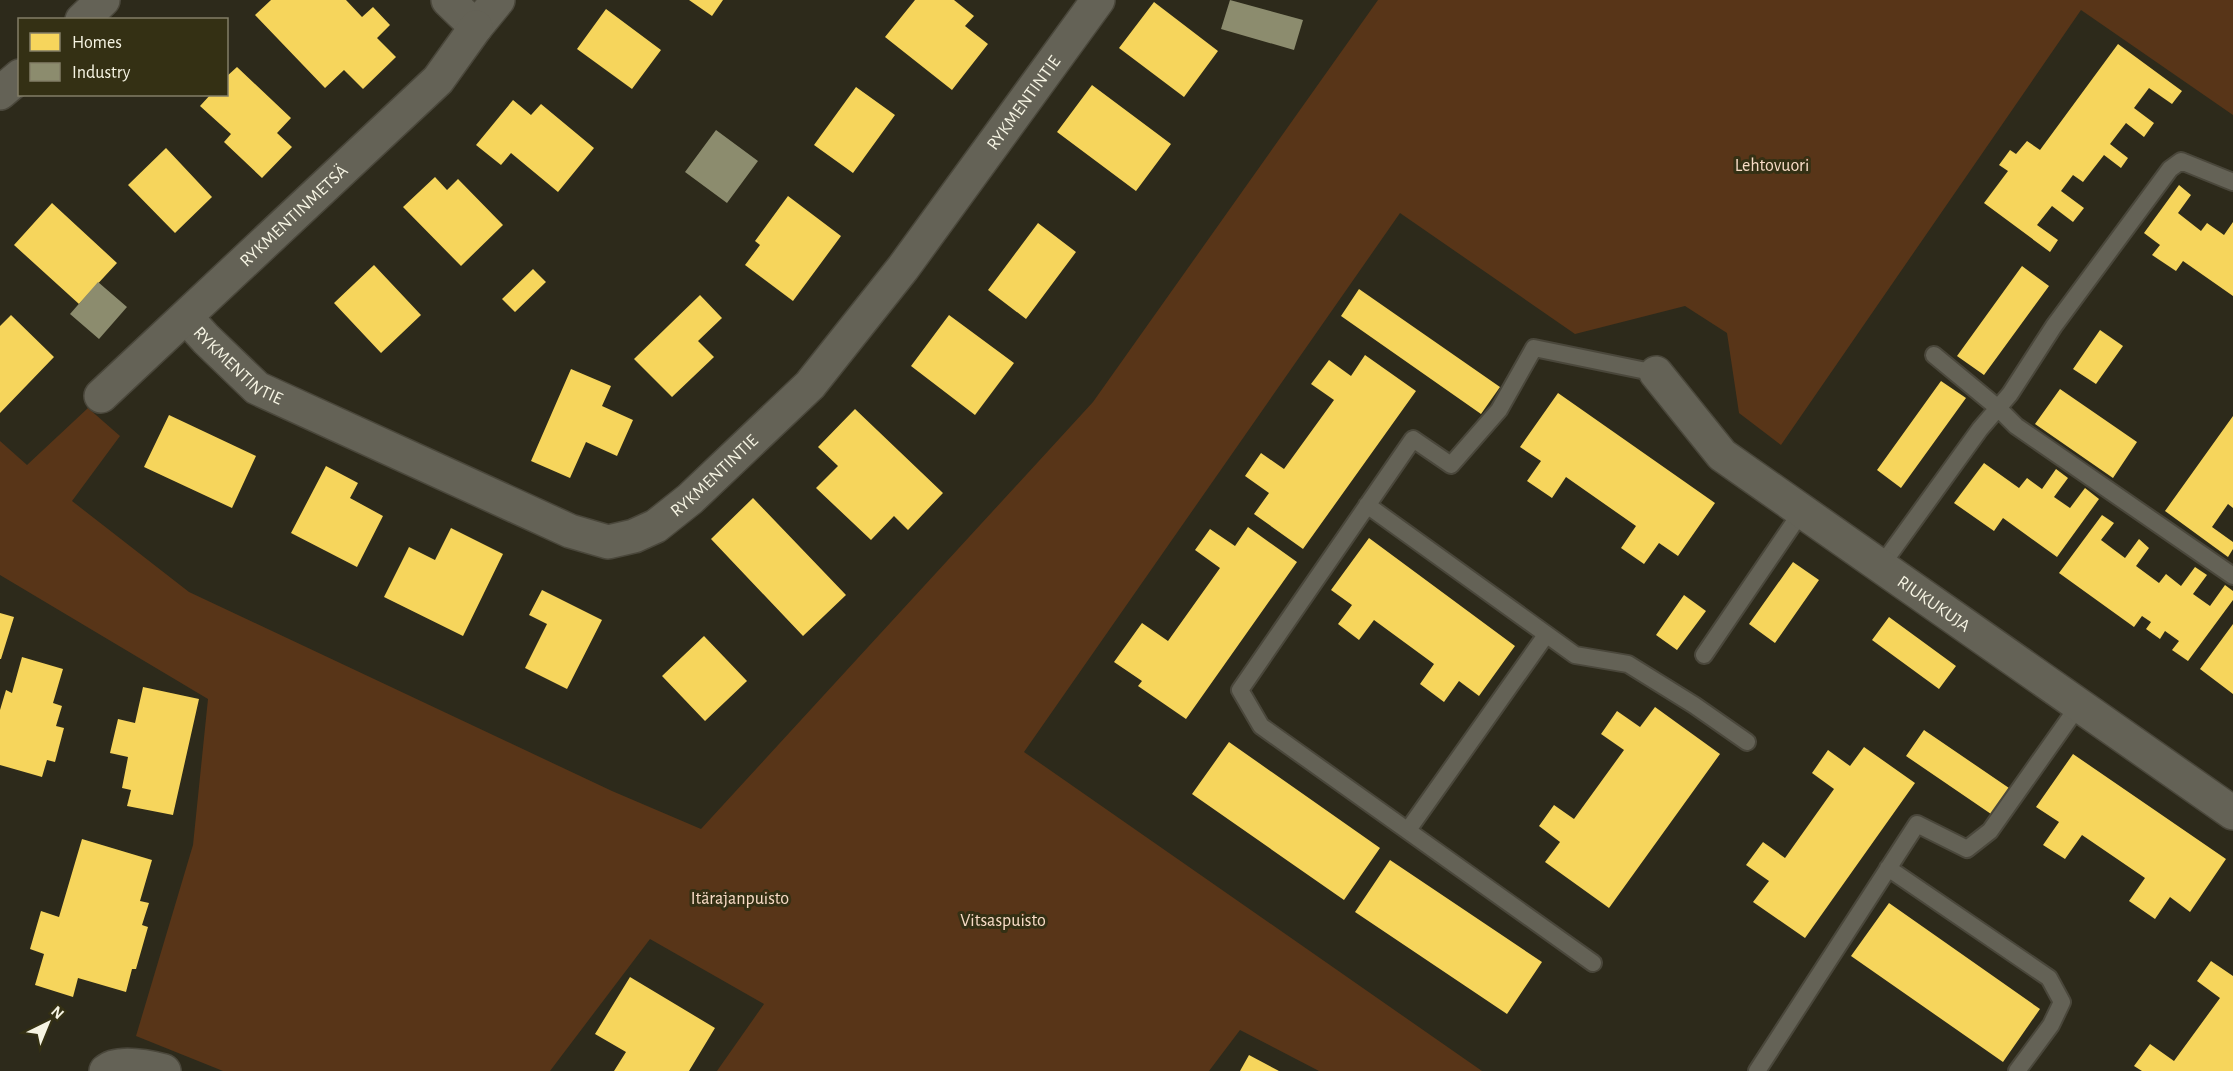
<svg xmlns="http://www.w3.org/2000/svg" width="2233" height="1071" viewBox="0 0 2233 1071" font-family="'Alegreya Sans',sans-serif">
<rect width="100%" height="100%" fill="#2d2a1b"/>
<path fill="#583518" d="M 1378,0 L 2233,0 L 2233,115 L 2081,10 L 1781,445 L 1739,413 L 1727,333 L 1685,306 L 1575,334 L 1400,213 L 1024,752 L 1482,1071 L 1319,1071 L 1240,1030 L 1209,1071 L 717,1071 L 764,1004 L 650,939 L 550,1071 L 223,1071 L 136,1036 L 193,845 L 208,699 L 0,575 L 0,441 L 27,465 L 88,408 L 120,436 L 72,501 L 189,592 L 612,791 L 701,829 L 1093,402 Z"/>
<path fill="#f6d55c" d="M 271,0 L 346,0 L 362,17 L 373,7 L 390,25 L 377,38 L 396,57 L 363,89 L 344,70 L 325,88 L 255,15 Z
M 689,0 L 723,0 L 712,16 Z
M 915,0 L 954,0 L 974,16 L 965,26 L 988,44 L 952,90 L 885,37 Z
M 1154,2 L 1218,51 L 1184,97 L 1119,48 Z
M 606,9 L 661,50 L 632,89 L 577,49 Z
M 2118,44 L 2182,91 L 2172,104 L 2149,88 L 2134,108 L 2154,123 L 2144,137 L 2126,123 L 2110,144 L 2128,158 L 2121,168 L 2104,155 L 2083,182 L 2073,175 L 2061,191 L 2084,208 L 2073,222 L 2052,206 L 2037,225 L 2058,240 L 2050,252 L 1984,203 L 2008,171 L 1999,165 L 2010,150 L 2016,154 L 2027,141 L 2040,150 Z
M 237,67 L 291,118 L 277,133 L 292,147 L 262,178 L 224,142 L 231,134 L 200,106 L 211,94 L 226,94 L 226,77 Z
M 1092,85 L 1171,144 L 1136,191 L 1057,132 Z
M 856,87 L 895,115 L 853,173 L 814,145 Z
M 513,100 L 531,115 L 541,104 L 594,148 L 558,192 L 511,153 L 501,165 L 476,145 Z
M 166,148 L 212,197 L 175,233 L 128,185 Z
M 435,177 L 447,190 L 458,179 L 503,225 L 461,266 L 403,207 Z
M 2179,185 L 2191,195 L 2178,213 L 2201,231 L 2207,223 L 2224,235 L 2233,222 L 2233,296 L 2183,261 L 2176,271 L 2152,255 L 2160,245 L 2144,233 Z
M 788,196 L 841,236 L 793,301 L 745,265 L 760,245 L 755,241 Z
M 52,203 L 117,263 L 79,304 L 14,245 Z
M 1038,223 L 1076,252 L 1026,319 L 988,290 Z
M 374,265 L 421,315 L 381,353 L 334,303 Z
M 2022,266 L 2049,286 L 1984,375 L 1957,356 Z
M 533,269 L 546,282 L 515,312 L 502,299 Z
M 1359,289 L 1500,387 L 1481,414 L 1341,316 Z
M 700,295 L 722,318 L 698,341 L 714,357 L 672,397 L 634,359 Z
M 11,315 L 54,357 L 0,413 L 0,326 Z
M 949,315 L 1014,363 L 975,415 L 911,366 Z
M 2100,330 L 2123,346 L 2096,384 L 2073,369 Z
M 1365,355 L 1416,391 L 1303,549 L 1254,514 L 1269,493 L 1245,476 L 1261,453 L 1284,469 L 1334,400 L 1311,384 L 1329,360 L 1351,376 Z
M 571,369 L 611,386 L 602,406 L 633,420 L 617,456 L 586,442 L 570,478 L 531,461 Z
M 1941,381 L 1966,398 L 1901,488 L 1877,470 Z
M 2060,389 L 2137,442 L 2113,478 L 2035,424 Z
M 1558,393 L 1715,503 L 1678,556 L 1659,543 L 1644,564 L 1621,548 L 1636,526 L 1566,477 L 1552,498 L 1527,481 L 1541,461 L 1520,447 Z
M 855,409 L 943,493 L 908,530 L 894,516 L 871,540 L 816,488 L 838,466 L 818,447 Z
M 169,415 L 256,456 L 232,508 L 144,467 Z
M 2233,416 L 2233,508 L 2228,504 L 2212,527 L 2233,542 L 2233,549 L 2228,557 L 2165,511 Z
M 1984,463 L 2019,488 L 2027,478 L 2042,489 L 2056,469 L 2068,478 L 2054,497 L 2070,508 L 2085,488 L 2099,499 L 2057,557 L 2003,518 L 1994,531 L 1954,503 Z
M 326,466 L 358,483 L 350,498 L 383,516 L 357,567 L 291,533 Z
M 753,498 L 846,595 L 803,636 L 711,539 Z
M 2102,515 L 2114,523 L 2101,540 L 2125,558 L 2139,539 L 2149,548 L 2136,566 L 2159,583 L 2166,574 L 2181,586 L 2195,567 L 2207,575 L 2193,594 L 2210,606 L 2225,585 L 2233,591 L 2233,600 L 2188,661 L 2172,650 L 2179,641 L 2165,631 L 2160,639 L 2146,629 L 2151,622 L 2142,616 L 2134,627 L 2059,573 Z
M 1248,527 L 1297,562 L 1186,719 L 1138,686 L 1142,681 L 1114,662 L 1142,623 L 1168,641 L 1220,568 L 1195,550 L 1210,529 L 1235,546 Z
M 451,528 L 503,554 L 463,636 L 384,597 L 409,547 L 435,560 Z
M 1369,538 L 1515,646 L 1479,696 L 1459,681 L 1444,702 L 1420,684 L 1434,664 L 1374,620 L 1359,640 L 1338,624 L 1352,605 L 1331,590 Z
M 1793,562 L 1819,580 L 1775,643 L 1749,624 Z
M 542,590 L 602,620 L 567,689 L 525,668 L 547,624 L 529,615 Z
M 1684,595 L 1706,611 L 1677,650 L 1656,635 Z
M 0,613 L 14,617 L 1,659 L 0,659 Z
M 1889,617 L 1956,666 L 1939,689 L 1872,640 Z
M 2233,624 L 2233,694 L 2200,669 Z
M 704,636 L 747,681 L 705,721 L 662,676 Z
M 22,657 L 63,669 L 53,703 L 62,706 L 56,726 L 64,728 L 55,762 L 47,760 L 42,777 L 0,765 L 0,710 L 6,690 L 12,693 Z
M 143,687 L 199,699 L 173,815 L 127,806 L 131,790 L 122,788 L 128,757 L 110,753 L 118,719 L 135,723 Z
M 1655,707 L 1720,754 L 1609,908 L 1545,862 L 1560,842 L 1539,826 L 1554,805 L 1574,819 L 1624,750 L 1601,734 L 1617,711 L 1640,727 Z
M 1924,730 L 2009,788 L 1991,814 L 1906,756 Z
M 1229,742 L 1380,848 L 1344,900 L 1192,794 Z
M 1864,747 L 1915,783 L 1805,938 L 1753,902 L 1769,881 L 1746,865 L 1763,842 L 1785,858 L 1834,789 L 1812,773 L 1828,750 L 1850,766 Z
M 2073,754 L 2226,859 L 2190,912 L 2170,897 L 2155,919 L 2129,901 L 2145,878 L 2082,835 L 2065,859 L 2043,845 L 2059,822 L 2036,807 Z
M 82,839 L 152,860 L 140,901 L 149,903 L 142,925 L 148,927 L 136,969 L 132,969 L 126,992 L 78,978 L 73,997 L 35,985 L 44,954 L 30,949 L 41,911 L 59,917 Z
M 1390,860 L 1542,962 L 1507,1014 L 1355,912 Z
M 1889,903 L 2040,1009 L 2003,1062 L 1851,956 Z
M 2211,961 L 2233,976 L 2233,1071 L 2142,1071 L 2134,1066 L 2150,1044 L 2174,1061 L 2220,998 L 2197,981 Z
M 630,977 L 715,1028 L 689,1071 L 614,1071 L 626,1052 L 595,1034 Z
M 1249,1055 L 1279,1071 L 1240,1071 Z"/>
<path fill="#8c8c6e" d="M 1230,0 L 1303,20 L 1294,50 L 1221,29 Z
M 716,130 L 758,161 L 727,203 L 685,172 Z
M 98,282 L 127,307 L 99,339 L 70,314 Z"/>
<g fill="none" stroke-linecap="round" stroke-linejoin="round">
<g stroke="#4a473b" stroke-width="20">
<path id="service" d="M 1934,355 L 1998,408 L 2016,426 L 2233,576
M 1367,505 L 1575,655 L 1628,664 L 1694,705 L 1747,742
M 1881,566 L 1980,429 L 2010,394 L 2054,326 L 2170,169 L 2181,161 L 2233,182
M 1704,655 L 1802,511
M 1408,830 L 1546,635
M 1888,868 L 2049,978 L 2062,1002 L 2051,1025 L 2017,1071
M 1593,963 L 1261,726 L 1240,690 L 1413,439 L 1451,465 L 1499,410 L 1534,348 L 1656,373
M 1757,1071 L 1917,824 L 1967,849 L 1990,831 L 2079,705"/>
</g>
<g stroke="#4a473b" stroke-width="36">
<g id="minor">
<path d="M 448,0 L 476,27 L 498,0"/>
<path id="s1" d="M 186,317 L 206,339 L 257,388 L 570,531 L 608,542 L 634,536 L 656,526 L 690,499 L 810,385 L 903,268 L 1098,0"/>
<path id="s2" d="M 1656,373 L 1722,455 L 2233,813"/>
<path id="s3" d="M 101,396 L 438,80 L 476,27"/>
<path d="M 106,1071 C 118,1060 149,1067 164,1071"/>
</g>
</g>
<g stroke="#4a473b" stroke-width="36">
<path id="tertiary" d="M 82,20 L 103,0
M 0,93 L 20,76"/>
</g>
<use href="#service" stroke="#646256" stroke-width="16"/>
<use href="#minor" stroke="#646256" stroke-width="33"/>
<use href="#tertiary" stroke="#646256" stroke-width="33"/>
</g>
<g text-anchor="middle" stroke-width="6" stroke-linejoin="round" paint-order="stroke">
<g font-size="18" fill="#f6f4e3" stroke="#343014">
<text dy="6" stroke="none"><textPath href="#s1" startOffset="1098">RYKMENTINTIE</textPath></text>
<text dy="6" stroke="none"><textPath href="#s3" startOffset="264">RYKMENTINMETSÄ</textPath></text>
<text dy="6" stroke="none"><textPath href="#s1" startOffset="72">RYKMENTINTIE</textPath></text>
<text dy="6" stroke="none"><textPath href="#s1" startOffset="612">RYKMENTINTIE</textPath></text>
<text dy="6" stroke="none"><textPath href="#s2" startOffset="364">RIUKUKUJA</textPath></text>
</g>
<g font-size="18" fill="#f9dcc7" stroke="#343014">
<text x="1772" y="171">Lehtovuori</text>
<text x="740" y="904">Itärajanpuisto</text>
<text x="1003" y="926">Vitsaspuisto</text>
</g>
</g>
<rect x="18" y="18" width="210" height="78" fill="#343014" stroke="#827e67" stroke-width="1.5"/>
<rect x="30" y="33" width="30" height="18" fill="#f6d55c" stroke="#827e67" stroke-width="1.5"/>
<text x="72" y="48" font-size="18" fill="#f6f4e3">Homes</text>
<rect x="30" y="63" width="30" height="18" fill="#8c8c6e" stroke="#827e67" stroke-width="1.5"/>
<text x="72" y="78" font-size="18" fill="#f6f4e3">Industry</text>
<g transform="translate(48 1023) rotate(43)" stroke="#343014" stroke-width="4.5" paint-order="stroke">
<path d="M0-4.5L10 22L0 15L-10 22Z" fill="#f6f4e3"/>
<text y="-9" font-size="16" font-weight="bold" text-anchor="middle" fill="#f6f4e3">N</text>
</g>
</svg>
